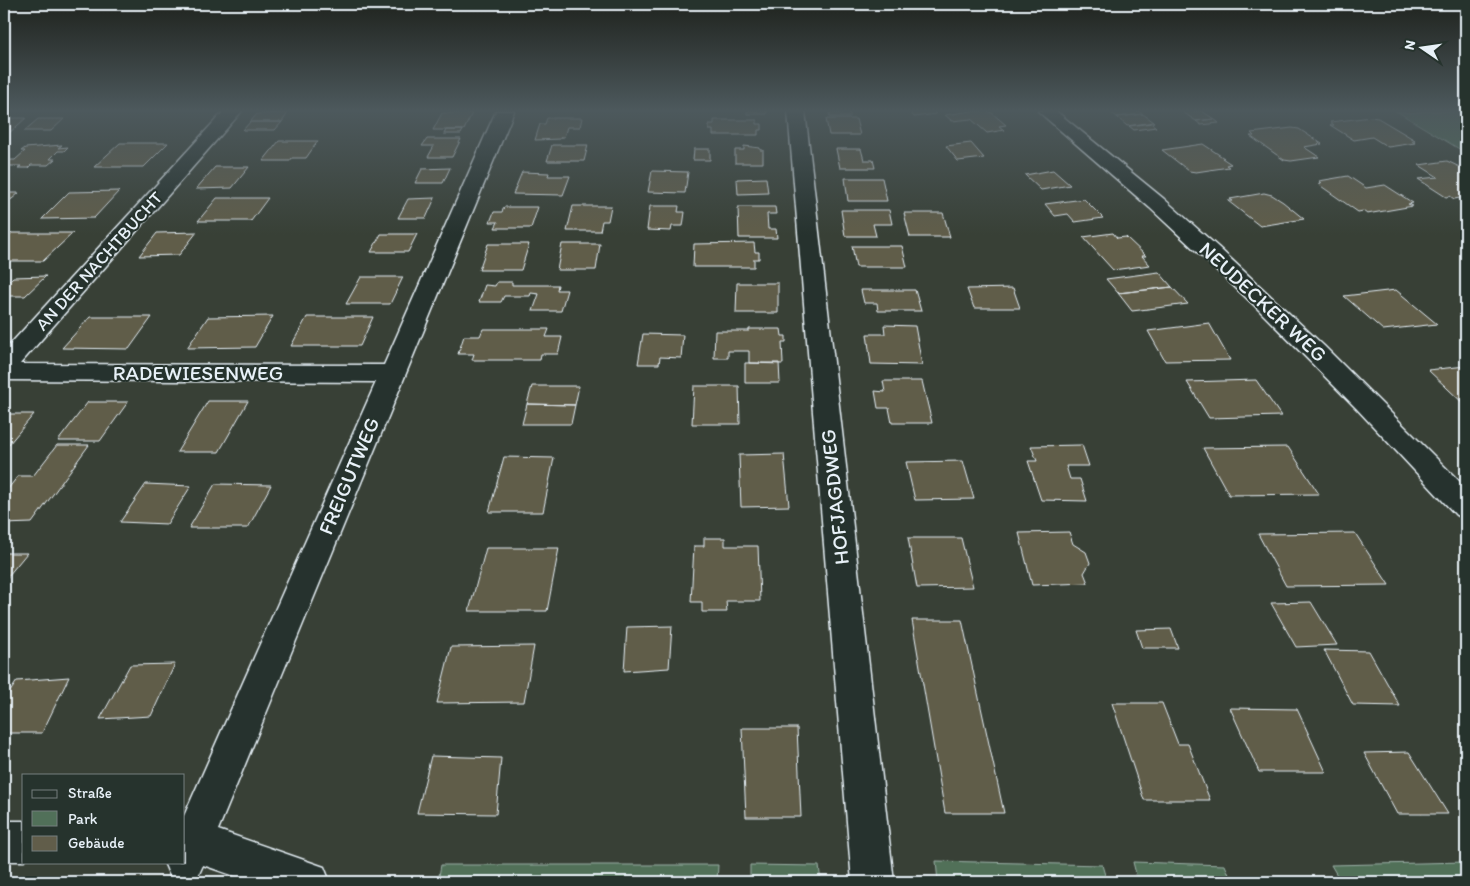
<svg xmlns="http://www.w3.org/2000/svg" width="1470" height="886" viewBox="0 0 1470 886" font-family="Itim,sans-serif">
<rect width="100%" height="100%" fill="#384036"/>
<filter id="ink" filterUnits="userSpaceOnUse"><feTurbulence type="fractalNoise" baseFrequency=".02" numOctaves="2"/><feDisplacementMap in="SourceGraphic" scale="10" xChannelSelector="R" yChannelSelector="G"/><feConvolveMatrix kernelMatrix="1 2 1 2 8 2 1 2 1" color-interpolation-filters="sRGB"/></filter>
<g filter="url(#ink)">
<path fill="#517059" stroke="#9cb0a8" d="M 1396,111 L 1409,113 L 1428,111 L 1466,111 L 1466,153 Z
M 936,861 L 1102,865 L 1107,882 L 938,882 Z
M 1133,862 L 1225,865 L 1232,882 L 1138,882 Z
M 1466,862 L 1466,882 L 1341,882 L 1331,865 Z
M 441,865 L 718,865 L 717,882 L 462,882 L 439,876 Z
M 750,865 L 819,866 L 821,882 L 750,882 Z"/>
<path fill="#615d4a" stroke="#e8f1f8" d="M 747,111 L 767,111 L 767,114 L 747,114 Z
M 920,111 L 933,111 L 936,114 L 914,117 L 910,112 Z
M 971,111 L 986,111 L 992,113 L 1006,125 L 999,126 L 1004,130 L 987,133 L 971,119 L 952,121 L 945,115 Z
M 1109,111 L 1139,111 L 1143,114 L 1117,117 Z
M 1181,111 L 1202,111 L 1214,119 L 1196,121 Z
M 288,113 L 282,122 L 250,122 L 257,114 Z
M 442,113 L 472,113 L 464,130 L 433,130 Z
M 829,113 L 850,113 L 850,117 L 830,117 Z
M 1143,114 L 1154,122 L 1127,126 L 1117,117 Z
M 1371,117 L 1378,118 L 1415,140 L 1412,141 L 1415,143 L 1388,147 L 1372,137 L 1354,140 L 1330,125 L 1334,125 L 1330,122 Z
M 4,118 L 26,118 L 8,134 L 4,134 Z
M 547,118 L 582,118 L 580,127 L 567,127 L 564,137 L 561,137 L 560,139 L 535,140 L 540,124 L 545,124 Z
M 38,119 L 64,119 L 51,131 L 24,131 Z
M 826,119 L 856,119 L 860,135 L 829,135 Z
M 1214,119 L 1219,123 L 1201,125 L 1196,121 Z
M 714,120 L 757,120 L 757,124 L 762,124 L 762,130 L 758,130 L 758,135 L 713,135 L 713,130 L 709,130 L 709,124 L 714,124 Z
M 250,122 L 282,122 L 275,130 L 243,130 Z
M 1151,123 L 1156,127 L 1134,130 L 1129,126 Z
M 1292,128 L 1299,129 L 1322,144 L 1304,147 L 1319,157 L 1291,161 L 1284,160 L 1250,136 L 1254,136 L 1251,133 Z
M 446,130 L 463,130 L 461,134 L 444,134 Z
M 427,139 L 461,139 L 452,157 L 428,157 L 434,146 L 422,146 Z
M 279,141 L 318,141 L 306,158 L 292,158 L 290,161 L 263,161 Z
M 120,143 L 168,143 L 144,167 L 94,167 Z
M 971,143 L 984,158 L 958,161 L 946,146 Z
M 1203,144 L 1224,158 L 1222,158 L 1231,164 L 1226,165 L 1229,167 L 1196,172 L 1189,171 L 1162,150 Z
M 62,145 L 58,148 L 68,147 L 64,151 L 58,151 L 50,159 L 55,159 L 48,165 L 31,165 L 28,168 L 18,168 L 21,166 L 4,166 L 11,160 L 15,160 L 25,151 L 21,151 L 25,148 Z
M 552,145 L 588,145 L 584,161 L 547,161 Z
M 744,146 L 760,148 L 760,150 L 763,150 L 763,163 L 735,163 L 735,150 L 744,150 Z
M 694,149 L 710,149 L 710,160 L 693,160 Z
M 836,149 L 861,149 L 864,160 L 873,160 L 875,168 L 840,168 Z
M 1447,161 L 1466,170 L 1466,197 L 1454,199 L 1450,196 L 1446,197 L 1418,179 L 1438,177 L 1419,165 Z
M 215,167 L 249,167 L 232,188 L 196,189 Z
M 450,168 L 443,183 L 415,183 L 422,169 Z
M 1053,170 L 1070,185 L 1041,190 L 1025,175 Z
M 652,171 L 688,172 L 685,193 L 648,192 Z
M 522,172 L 549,173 L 548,176 L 570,176 L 563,195 L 513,194 Z
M 1348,176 L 1366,188 L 1385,185 L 1413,203 L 1408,204 L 1413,206 L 1367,214 L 1363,211 L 1358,212 L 1318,184 L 1322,183 L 1319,181 Z
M 766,178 L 768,193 L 738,194 L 737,179 Z
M 845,178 L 882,178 L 887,201 L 848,201 Z
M 119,191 L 94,218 L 42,219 L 69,192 Z
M 4,193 L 19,193 L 12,199 L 4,202 Z
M 1264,193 L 1272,195 L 1283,202 L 1304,219 L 1260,226 L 1228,201 L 1233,201 L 1230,199 Z
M 217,198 L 268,198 L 251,221 L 198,221 Z
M 435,198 L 426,218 L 398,218 L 408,199 Z
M 1084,199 L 1103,218 L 1075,222 L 1068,214 L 1055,216 L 1045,204 Z
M 573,206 L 611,206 L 608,221 L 602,221 L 600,231 L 567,231 Z
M 650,206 L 679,206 L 678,212 L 685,212 L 683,226 L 672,226 L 671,231 L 647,230 Z
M 504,207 L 538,207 L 531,228 L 495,228 L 498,222 L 490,222 L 494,212 L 502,212 Z
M 738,207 L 775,207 L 776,214 L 767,214 L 768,229 L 776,229 L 777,238 L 739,238 Z
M 841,210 L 889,210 L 892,224 L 873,224 L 876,236 L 845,236 Z
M 904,213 L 943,213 L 950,237 L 910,237 Z
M 197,232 L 179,255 L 139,256 L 157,233 Z
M 12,233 L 73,233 L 43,261 L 4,261 L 4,242 Z
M 1113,233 L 1117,238 L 1126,237 L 1146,256 L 1142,256 L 1150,265 L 1113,270 L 1083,237 Z
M 381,234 L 417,234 L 408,252 L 371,252 Z
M 754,243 L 755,252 L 759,252 L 759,259 L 754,259 L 754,267 L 693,267 L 694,244 Z
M 488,244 L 529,244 L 521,270 L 479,270 Z
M 562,244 L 600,244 L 596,270 L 557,270 Z
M 852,246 L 902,246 L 907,267 L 856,267 Z
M 1159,272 L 1172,287 L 1118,293 L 1106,279 Z
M 46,276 L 25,296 L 4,296 L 4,286 L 13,277 Z
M 361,277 L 403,277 L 390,304 L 346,304 Z
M 497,282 L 512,282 L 512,285 L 558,285 L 557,290 L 567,290 L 561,311 L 533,311 L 539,294 L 531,293 L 530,296 L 504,296 L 501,302 L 479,302 L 485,285 L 495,286 Z
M 737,283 L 778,283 L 778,313 L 736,313 Z
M 1172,287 L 1188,304 L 1132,311 L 1118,293 Z
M 1013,288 L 1020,308 L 974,308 L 967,289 Z
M 861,290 L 915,290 L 921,311 L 878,311 L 877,303 L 864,303 Z
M 1396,290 L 1437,324 L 1383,330 L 1344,296 Z
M 273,316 L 255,347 L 187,348 L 208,317 Z
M 90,317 L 152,317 L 129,349 L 62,348 Z
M 307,317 L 373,317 L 360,346 L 291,346 Z
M 1209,323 L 1230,360 L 1165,361 L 1148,331 Z
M 884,325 L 915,326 L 922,365 L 871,364 L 867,334 L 885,334 Z
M 483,329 L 549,329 L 546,337 L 562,337 L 558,354 L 541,354 L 540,360 L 472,360 L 474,354 L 458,354 L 464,336 L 480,336 Z
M 749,329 L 781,329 L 782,336 L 786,336 L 786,342 L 782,342 L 783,364 L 749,363 L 749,351 L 728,351 L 728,358 L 714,358 L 715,331 L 749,331 Z
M 643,334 L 683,335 L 681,358 L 660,357 L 659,364 L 638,364 Z
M 745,363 L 779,363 L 780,383 L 745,383 Z
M 1466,366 L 1466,406 L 1428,370 Z
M 1256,380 L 1281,416 L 1209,418 L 1187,382 Z
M 883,381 L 922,381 L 932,423 L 892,423 L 889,408 L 878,408 L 875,391 L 885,392 Z
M 532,386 L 579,386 L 575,405 L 527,404 Z
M 694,386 L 739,386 L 740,424 L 692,424 Z
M 208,401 L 248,401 L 219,452 L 177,452 Z
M 88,402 L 128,402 L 100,441 L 58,441 Z
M 527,404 L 575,405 L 571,424 L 522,424 Z
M 4,414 L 34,414 L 4,450 Z
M 57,445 L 89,445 L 32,523 L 4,524 L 4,494 L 18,476 L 33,476 Z
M 1082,445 L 1089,466 L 1066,466 L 1070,479 L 1080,479 L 1087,501 L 1041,500 L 1028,461 L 1037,461 L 1031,446 Z
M 1288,447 L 1319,494 L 1229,495 L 1203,448 Z
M 784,454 L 789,506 L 741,507 L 739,455 Z
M 504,457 L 554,458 L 543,512 L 489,512 Z
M 963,461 L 974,499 L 915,500 L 906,462 Z
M 146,484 L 191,486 L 167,524 L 120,522 Z
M 215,484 L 271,485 L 248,528 L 189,528 Z
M 1069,532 L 1073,544 L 1086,552 L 1090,563 L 1084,573 L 1088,583 L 1032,585 L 1019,533 Z
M 1355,533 L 1389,585 L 1286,586 L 1258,534 Z
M 704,538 L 725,538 L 725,546 L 758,546 L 760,601 L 726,601 L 727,612 L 702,612 L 702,602 L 691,602 L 694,546 L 704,546 Z
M 908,538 L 961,538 L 973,587 L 917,588 Z
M 486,548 L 559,548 L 547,611 L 469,611 Z
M 4,553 L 27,553 L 4,581 Z
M 1311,602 L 1337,645 L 1296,647 L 1271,603 Z
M 912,620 L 962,620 L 1004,813 L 945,813 Z
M 672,626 L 669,668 L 624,671 L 627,627 Z
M 1171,629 L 1178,648 L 1142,648 L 1136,630 Z
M 534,646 L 524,702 L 437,703 L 451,647 Z
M 1324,650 L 1369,651 L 1400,706 L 1353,705 Z
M 175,664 L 151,716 L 100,719 L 130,665 Z
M 69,677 L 42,733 L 4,733 L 4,701 L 17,681 Z
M 1112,703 L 1162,703 L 1178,744 L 1188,744 L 1210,800 L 1144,800 Z
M 1230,708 L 1297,709 L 1326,772 L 1259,772 Z
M 742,728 L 797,728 L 801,817 L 746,817 Z
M 1409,752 L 1448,814 L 1397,814 L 1364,753 Z
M 431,756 L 501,758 L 496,814 L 417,813 Z"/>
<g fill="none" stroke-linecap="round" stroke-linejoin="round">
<g stroke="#e8f1f8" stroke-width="3">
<path id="minor" d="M 224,111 L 242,111 L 20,364 L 384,365 L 496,111 L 514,111 L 218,830 L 324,867 L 330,882 L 252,882 L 203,865 L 198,876 L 184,882 L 170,876 L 164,862 L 184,862 L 184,816 L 376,382 L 4,380 L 4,351 Z
M 788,111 L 805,111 L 894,882 L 852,882 Z
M 1038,111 L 1056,111 L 1164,199 L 1218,247 L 1324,346 L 1466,488 L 1466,518 L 1456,515 L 1357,409 L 1255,306 L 1150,208 Z
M 4,821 L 24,821 L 24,861 L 4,861 Z"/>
</g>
<use href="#minor" fill="#26332d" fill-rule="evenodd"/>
</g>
</g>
<linearGradient id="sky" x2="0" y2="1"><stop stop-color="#1f231e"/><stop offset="0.47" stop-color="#4d595d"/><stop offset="1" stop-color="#4d595d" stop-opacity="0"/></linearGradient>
<rect width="1470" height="235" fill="url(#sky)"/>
<g text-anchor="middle" stroke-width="4" stroke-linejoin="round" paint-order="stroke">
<g font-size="18" fill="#e8f1f8" stroke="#26332d">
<text transform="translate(99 261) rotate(-48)" y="6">AN DER NACHTBUCHT</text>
</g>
<g font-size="21" fill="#e8f1f8" stroke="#26332d">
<text transform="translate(1263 302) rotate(43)" y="7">NEUDECKER WEG</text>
<text x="198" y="380">RADEWIESENWEG</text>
<text transform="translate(349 476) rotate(-67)" y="7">FREIGUTWEG</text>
<text transform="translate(835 497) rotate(-96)" y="7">HOFJAGDWEG</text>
</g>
</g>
<rect width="1470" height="886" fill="none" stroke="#26332d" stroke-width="20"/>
<rect x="10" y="10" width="1450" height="866" fill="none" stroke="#e8f1f8" stroke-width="2" filter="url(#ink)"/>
<rect x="22" y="774" width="162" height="90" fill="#26332d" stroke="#747f7e"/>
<rect x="32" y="790" width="25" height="8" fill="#26332d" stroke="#747f7e"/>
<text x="68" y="798" font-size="15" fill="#e8f1f8">Straße</text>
<rect x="32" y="811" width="25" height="15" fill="#517059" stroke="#747f7e"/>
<text x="68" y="824" font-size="15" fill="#e8f1f8">Park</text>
<rect x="32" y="836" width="25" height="15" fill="#615d4a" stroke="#747f7e"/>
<text x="68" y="848" font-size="15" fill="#e8f1f8">Gebäude</text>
<g transform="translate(1422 48) rotate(283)" stroke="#26332d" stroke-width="4" paint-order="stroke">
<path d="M0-4L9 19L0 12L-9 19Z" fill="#e8f1f8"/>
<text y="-8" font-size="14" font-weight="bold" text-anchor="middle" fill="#e8f1f8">N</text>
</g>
</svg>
